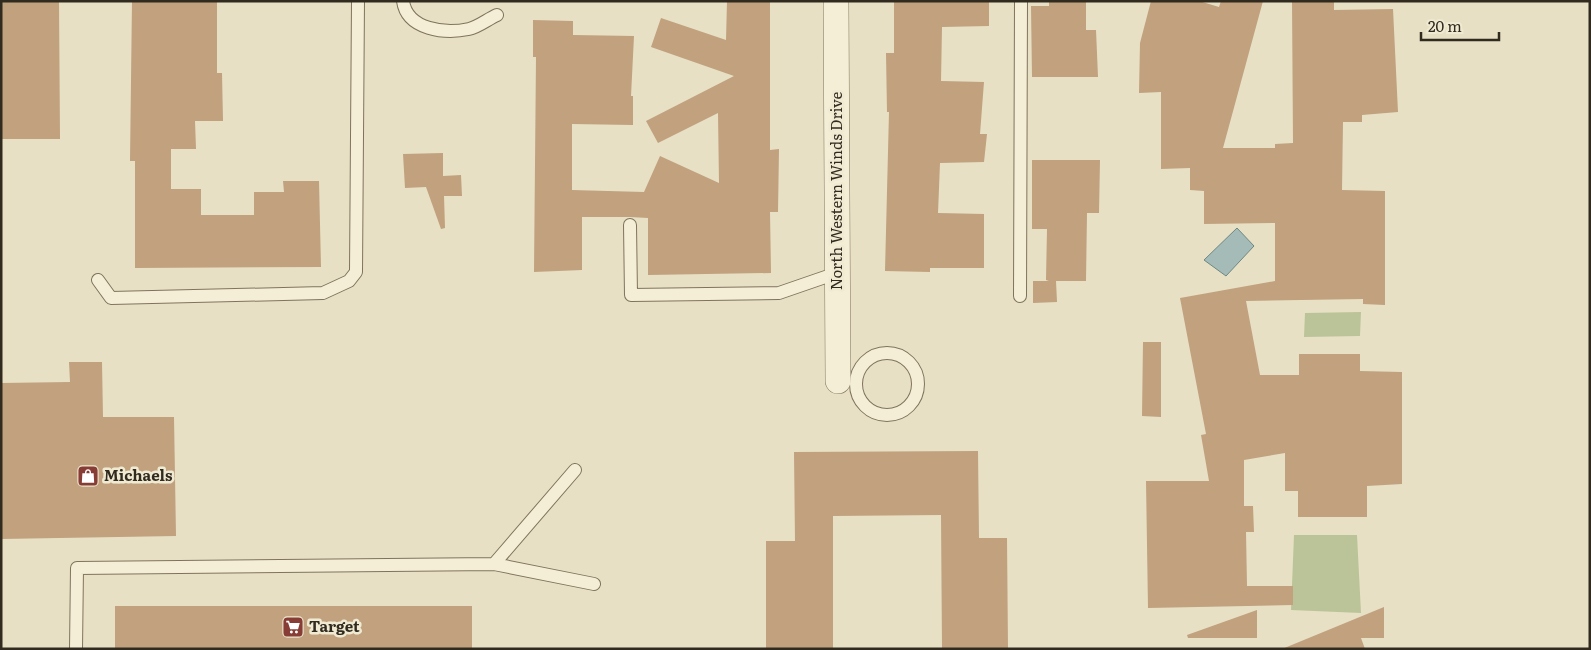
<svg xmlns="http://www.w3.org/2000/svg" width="1591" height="650" viewBox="0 0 1591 650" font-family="Literata,serif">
<rect width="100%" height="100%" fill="#e7e0c4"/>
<path fill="#bbc499" d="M 1361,312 L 1360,336 L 1304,337 L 1305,313 Z
M 1294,535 L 1357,535 L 1361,613 L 1291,610 Z"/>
<path fill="#a5bbb7" stroke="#6d8884" d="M 1237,228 L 1254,246 L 1226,276 L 1204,260 Z"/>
<path fill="#c1a17e" d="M 1,1 L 59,1 L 60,139 L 1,139 Z
M 132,1 L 217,1 L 217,73 L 222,73 L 223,121 L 195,121 L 196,149 L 171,149 L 171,189 L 201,189 L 201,215 L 254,215 L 254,192 L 284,192 L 283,181 L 319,181 L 321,267 L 135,268 L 135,161 L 130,161 Z
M 727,1 L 770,1 L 770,150 L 779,149 L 778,212 L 770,212 L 771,273 L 648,275 L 648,218 L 630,217 L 582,217 L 582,270 L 534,272 L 536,57 L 533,57 L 533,20 L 573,21 L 573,35 L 634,36 L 631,96 L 633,96 L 633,125 L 572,124 L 572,190 L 644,192 L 660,156 L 719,183 L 718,113 L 658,143 L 646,121 L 734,76 L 651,47 L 661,18 L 726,40 Z
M 894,1 L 989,1 L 989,26 L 942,27 L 941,81 L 984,82 L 980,134 L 987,134 L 984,162 L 940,163 L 938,213 L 984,214 L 984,268 L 930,268 L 930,272 L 885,271 L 889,112 L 887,112 L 886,53 L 894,53 Z
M 1049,1 L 1086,1 L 1086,30 L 1096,30 L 1098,77 L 1032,77 L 1031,6 L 1049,6 Z
M 1151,1 L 1199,1 L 1219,7 L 1221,1 L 1263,1 L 1223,148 L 1275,148 L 1275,144 L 1293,143 L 1292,1 L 1334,1 L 1334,10 L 1393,9 L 1398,112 L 1362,115 L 1362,122 L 1343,122 L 1342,190 L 1385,191 L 1385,305 L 1363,304 L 1363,299 L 1246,301 L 1260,375 L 1299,375 L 1299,354 L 1360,354 L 1360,371 L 1402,372 L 1402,484 L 1367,486 L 1367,517 L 1298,517 L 1298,491 L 1285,491 L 1285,453 L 1244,460 L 1244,506 L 1253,506 L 1254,532 L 1246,532 L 1247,586 L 1293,586 L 1293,605 L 1148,608 L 1146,481 L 1209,481 L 1201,435 L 1206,434 L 1180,298 L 1275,281 L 1275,223 L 1204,224 L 1204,191 L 1190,190 L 1190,168 L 1161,169 L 1161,92 L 1139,93 L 1140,43 Z
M 443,153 L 443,176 L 461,175 L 462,196 L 444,196 L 445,228 L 441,229 L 426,187 L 405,188 L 403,154 Z
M 1032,160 L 1100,160 L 1099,213 L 1087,213 L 1086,281 L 1056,281 L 1057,302 L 1033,303 L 1033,281 L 1049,281 L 1046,280 L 1047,229 L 1032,229 Z
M 1143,342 L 1161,342 L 1161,417 L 1142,416 Z
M 69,362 L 102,362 L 103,417 L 174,417 L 176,536 L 1,539 L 1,383 L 70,382 Z
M 978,451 L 979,538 L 1007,538 L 1008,649 L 942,649 L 941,515 L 833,516 L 833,649 L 766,649 L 766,541 L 795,541 L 794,452 Z
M 115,606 L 472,606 L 472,649 L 115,649 Z
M 1384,607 L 1384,638 L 1361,638 L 1365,649 L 1282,649 Z
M 1257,610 L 1257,638 L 1188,638 L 1187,635 Z"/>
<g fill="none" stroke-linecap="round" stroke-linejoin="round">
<g stroke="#80735d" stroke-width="14">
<path id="service" d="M 403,1 C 407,30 445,34 469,29 C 478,27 488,19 497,15
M 630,225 L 631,295 L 779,293 L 837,273
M 98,280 L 111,298 L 323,293 L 349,281 L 356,272 L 358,1
M 1020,296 L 1021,1
M856 384a31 31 0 1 1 62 0a31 31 0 1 1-62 0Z
M 494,564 L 594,584
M 76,649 L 77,568 L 494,564 L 575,470"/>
</g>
<g stroke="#80735d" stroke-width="26">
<path id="minor" d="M 836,1 L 838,381"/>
</g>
<use href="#service" stroke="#f4eed6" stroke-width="12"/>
<use href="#minor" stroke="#f4eed6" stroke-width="25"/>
</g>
<defs>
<g id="shop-square" transform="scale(1.125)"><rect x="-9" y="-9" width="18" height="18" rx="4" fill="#873c35" stroke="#f0ead2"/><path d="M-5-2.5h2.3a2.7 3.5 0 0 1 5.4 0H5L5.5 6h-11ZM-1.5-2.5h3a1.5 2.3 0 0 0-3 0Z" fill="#fff"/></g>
<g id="supermarket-square" transform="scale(1.125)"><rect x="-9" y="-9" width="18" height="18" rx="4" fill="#873c35" stroke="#f0ead2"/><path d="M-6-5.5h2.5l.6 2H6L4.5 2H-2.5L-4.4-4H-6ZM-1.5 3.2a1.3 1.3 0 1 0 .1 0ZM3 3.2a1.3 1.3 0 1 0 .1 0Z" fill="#fff"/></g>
</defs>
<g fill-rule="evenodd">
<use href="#shop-square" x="88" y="476"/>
<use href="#supermarket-square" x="293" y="627"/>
</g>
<g text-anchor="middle" stroke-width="5" stroke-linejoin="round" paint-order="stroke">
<g font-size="15" fill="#312a1f" stroke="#f0ead2">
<text transform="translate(837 191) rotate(-90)" y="5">North Western Winds Drive</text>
</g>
<g font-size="15" font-weight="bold" fill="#312a1f" stroke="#f0ead2" text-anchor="start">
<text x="104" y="481">Michaels</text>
<text x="309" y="632">Target</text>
</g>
</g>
<rect width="1591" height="650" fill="none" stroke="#312a1f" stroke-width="5"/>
<path d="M1421 32v8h78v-8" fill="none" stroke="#312a1f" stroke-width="2.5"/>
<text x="1428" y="32" font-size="15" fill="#312a1f" stroke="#f0ead2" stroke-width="4" paint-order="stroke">20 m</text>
</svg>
